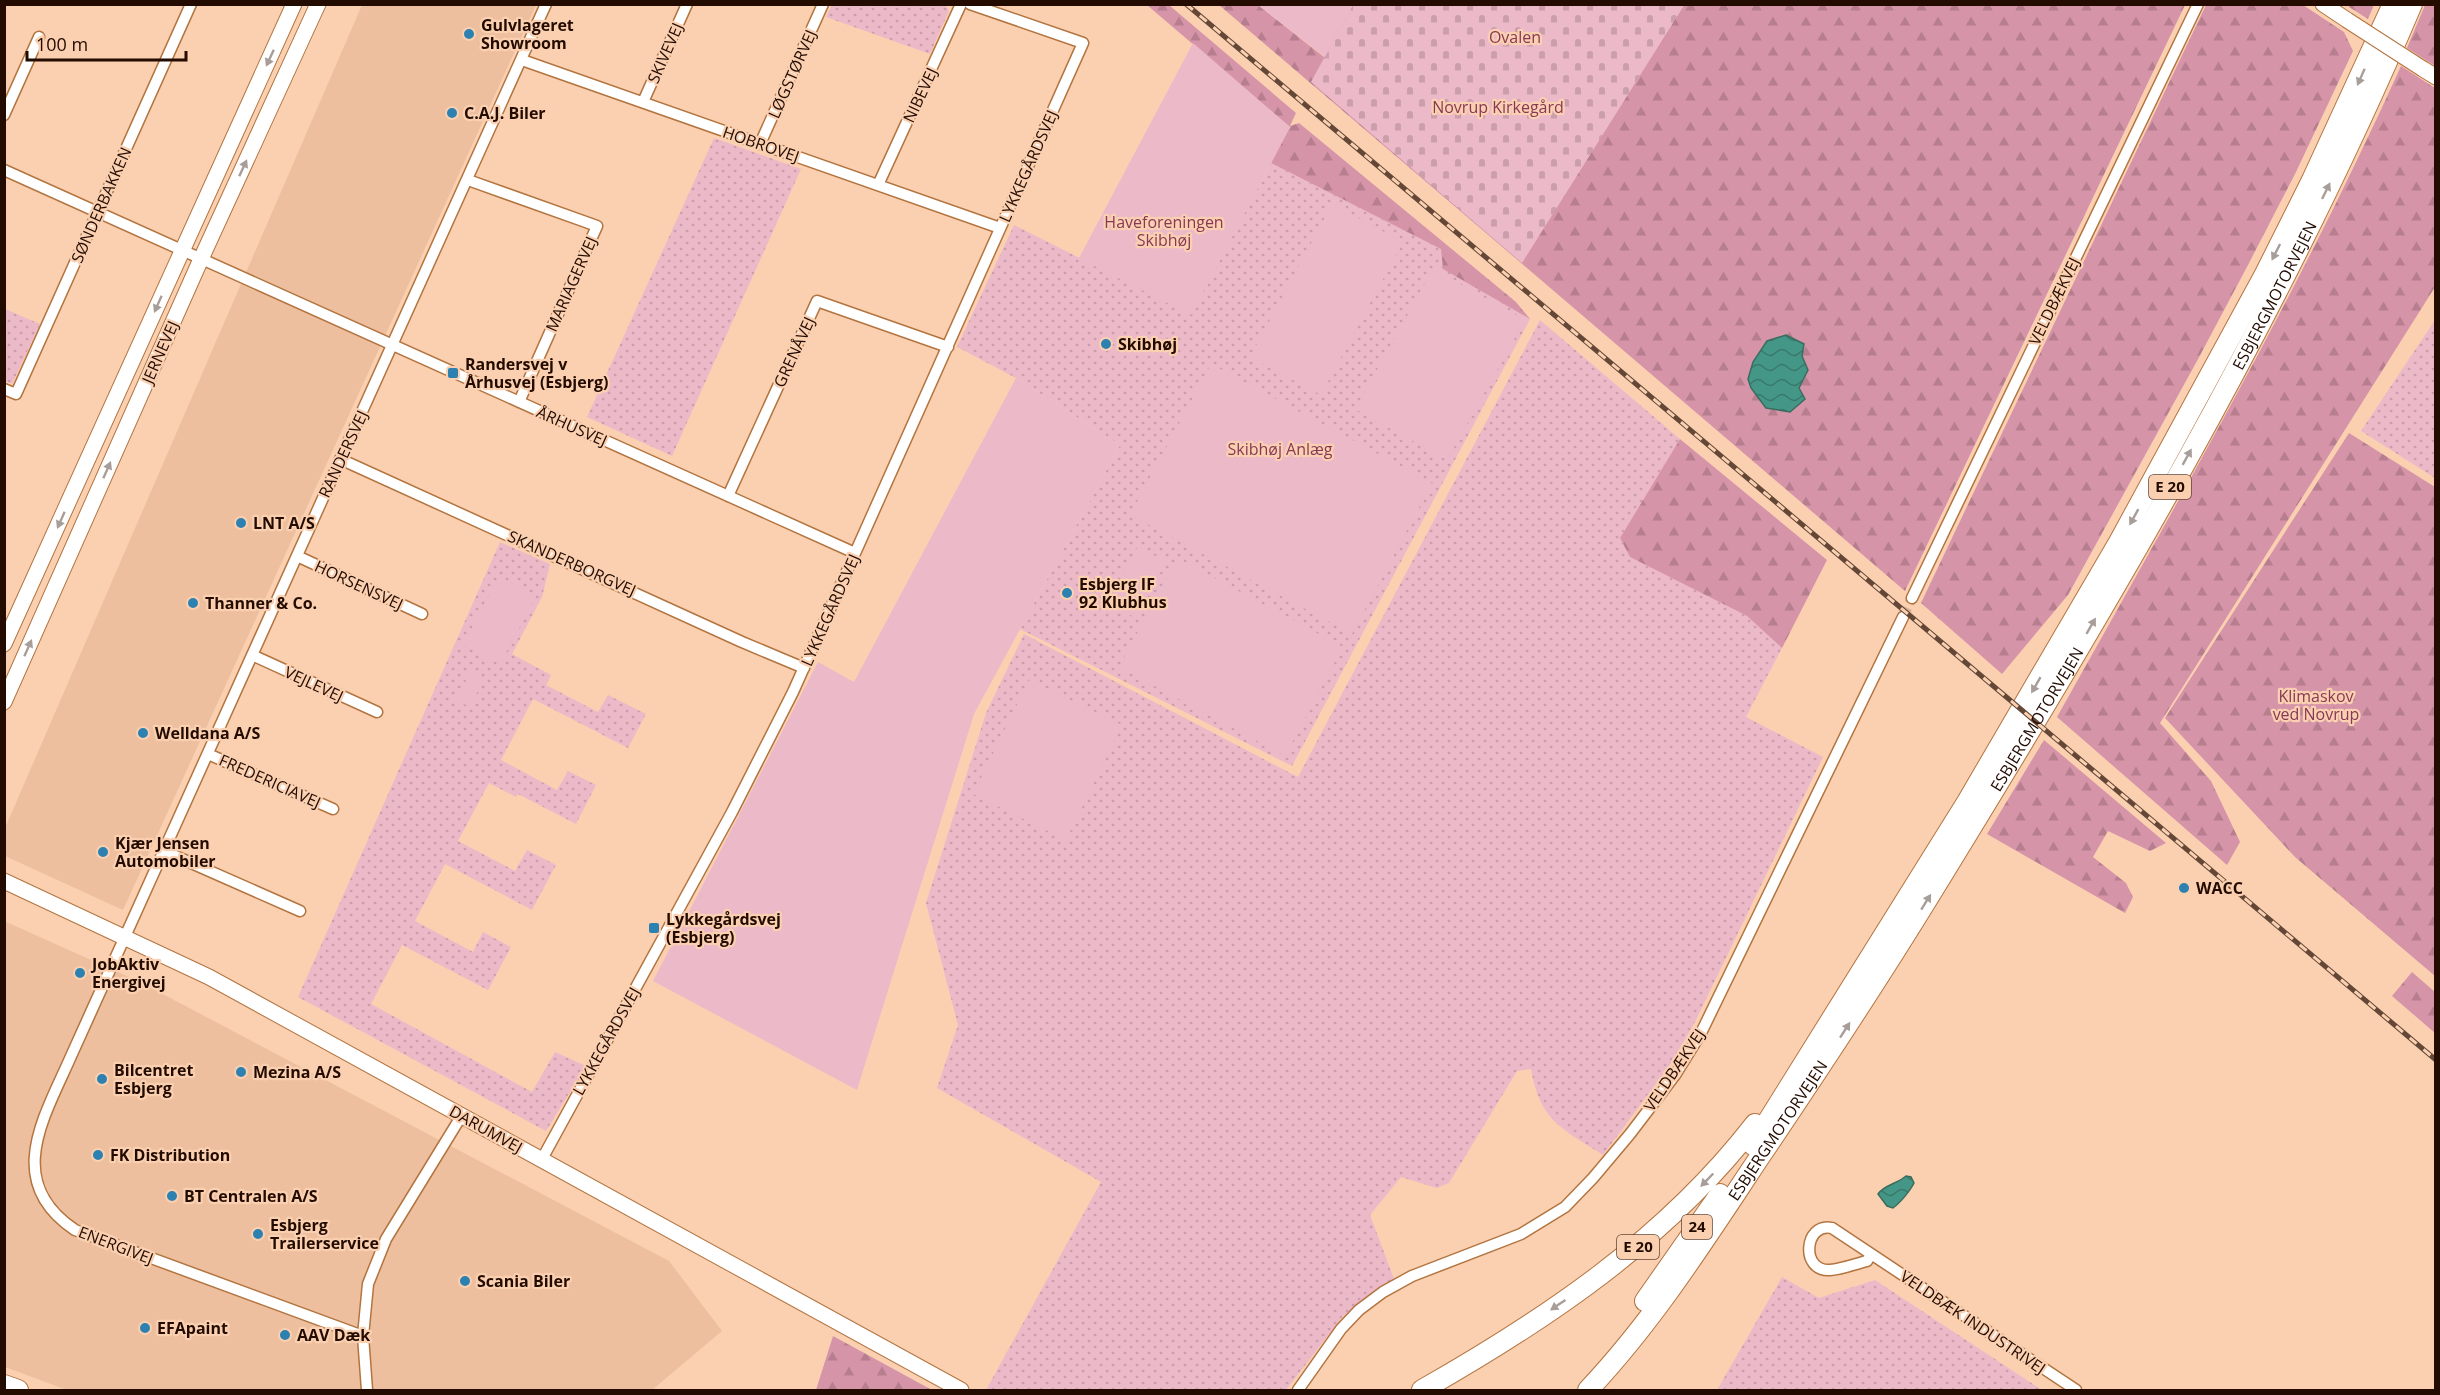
<svg xmlns="http://www.w3.org/2000/svg" width="2440" height="1395" viewBox="0 0 2440 1395" font-family="'Open Sans',sans-serif">
<defs>
<pattern id="grass-dots" width="8" height="8" patternUnits="userSpaceOnUse" patternTransform="scale(1.5)"><rect width="8" height="8" fill="#ecb9c9"/><path d="M2 2h.1M6 6h.1" fill="none" stroke="#ca9eab" stroke-width="1.8" stroke-linecap="round"/></pattern>
<pattern id="forest-firs" width="22" height="20" patternUnits="userSpaceOnUse" patternTransform="scale(1.5)"><rect width="22" height="20" fill="#d694a9"/><path d="M5 1l3.5 6h-7zM16 11l3.5 6h-7z" fill="#b77e90"/></pattern>
<pattern id="cemetery-stones" width="16" height="16" patternUnits="userSpaceOnUse" patternTransform="scale(1.5)"><rect width="16" height="16" fill="#ecb9c9"/><path d="M2 7V4a2 2 0 0 1 4 0v3zM10 15v-3a2 2 0 0 1 4 0v3z" fill="#ca9eab"/></pattern>
<pattern id="water-waves" width="16" height="10" patternUnits="userSpaceOnUse" patternTransform="scale(1.5)"><rect width="16" height="10" fill="#449787"/><path d="M0 5q4-4 8 0t8 0" fill="none" stroke="#38796c"/></pattern>
</defs>
<rect width="100%" height="100%" fill="#fad0b1"/>
<path fill="#edbf9e" d="M 362,5 L 536,5 L 123,910 L 5,856 L 5,828 Z
M 4,921 L 138,981 L 669,1261 L 722,1331 L 652,1390 L 67,1390 L 5,1367 Z"/>
<path fill="url(#grass-dots)" d="M 832,4 L 945,5 L 949,11 L 930,54 L 826,17 Z
M 714,138 L 801,169 L 672,456 L 587,417 Z
M 1271,163 L 1442,249 L 1444,269 L 1530,319 L 1292,766 L 1020,629 L 1120,445 L 1016,378 L 957,347 L 1014,225 L 1191,314 Z
M 5,309 L 40,324 L 12,384 L 5,381 Z
M 1540,320 L 1680,439 L 1620,538 L 1630,557 L 1747,616 L 1782,648 L 1746,717 L 1823,757 L 1695,1022 L 1670,1065 L 1603,1155 C 1563,1129 1540,1122 1531,1069 L 1517,1071 L 1449,1183 L 1437,1188 L 1401,1177 L 1370,1215 L 1394,1279 L 1343,1316 L 1286,1390 L 986,1390 L 1101,1182 L 937,1088 L 958,1025 L 926,903 L 986,713 L 1024,634 L 1298,777 Z
M 2435,320 L 2435,478 L 2361,431 Z
M 500,542 L 550,564 L 542,597 L 512,654 L 551,675 L 546,685 L 598,712 L 608,695 L 646,714 L 628,748 L 533,699 L 501,760 L 557,790 L 568,771 L 596,785 L 576,824 L 518,794 L 516,797 L 489,783 L 458,841 L 515,871 L 527,850 L 556,865 L 532,910 L 445,864 L 415,921 L 473,952 L 483,932 L 511,947 L 488,990 L 402,945 L 371,1004 L 532,1092 L 555,1052 L 586,1066 L 546,1131 L 298,997 Z
M 1782,1277 L 1819,1298 L 1875,1280 L 2042,1390 L 1717,1390 Z"/>
<path fill="url(#forest-firs)" d="M 2351,4 L 2374,4 L 2374,5 L 2368,19 L 2349,7 Z
M 1147,5 L 1169,5 L 1296,113 L 1290,126 L 1299,123 L 1516,302 L 1530,319 L 1443,269 L 1441,249 L 1271,163 L 1290,127 Z
M 1219,5 L 1258,5 L 1324,57 L 1353,5 L 1439,5 L 1550,218 L 1684,5 L 2185,5 L 1905,591 Z
M 2206,5 L 2303,5 L 2344,32 L 2353,51 L 2296,172 L 2248,265 L 2197,361 L 2068,595 L 2002,674 L 1921,603 Z
M 2425,5 L 2435,5 L 2435,66 L 2407,48 Z
M 2401,66 L 2435,88 L 2435,287 L 2160,723 L 2211,781 L 2240,842 L 2227,865 L 2057,717 C 2177,503 2300,290 2401,66 Z
M 2349,433 L 2435,487 L 2435,976 L 2295,857 L 2165,718 Z
M 1680,439 L 1827,560 L 1782,648 L 1747,616 L 1630,557 L 1620,538 Z
M 2044,740 L 2166,843 L 2150,851 L 2108,831 L 2093,857 L 2126,883 L 2133,897 L 2125,913 L 1987,834 Z
M 2412,972 L 2435,992 L 2435,1033 L 2392,996 Z
M 833,1336 L 932,1390 L 816,1390 Z"/>
<path fill="url(#cemetery-stones)" d="M 1353,5 L 1353,4 L 1684,5 L 1522,263 L 1311,82 Z"/>
<path fill="#ecb9c9" d="M 1258,5 L 1353,5 L 1325,57 Z
M 1193,43 L 1290,127 L 1191,315 L 1079,258 Z
M 1332,204 L 1403,242 L 1321,395 L 1250,357 Z
M 1433,269 L 1525,320 L 1447,460 L 1355,409 Z
M 1211,364 L 1432,483 L 1352,634 L 1130,515 Z
M 1016,378 L 1120,445 L 974,714 L 857,1090 L 653,981 L 818,662 L 854,682 Z
M 1138,546 L 1166,562 L 1136,618 L 1108,603 Z
M 1177,558 L 1343,647 L 1285,756 L 1119,667 Z
M 499,576 L 536,596 L 500,664 L 463,645 Z
M 470,672 L 484,679 L 470,707 L 456,700 Z
M 1029,680 L 1122,725 L 1066,840 L 973,794 Z"/>
<path fill="url(#water-waves)" stroke="#3a6d5e" stroke-width="1.5" d="M 1786,335 L 1804,344 L 1802,356 L 1808,370 L 1799,388 L 1805,399 L 1790,412 L 1766,408 L 1751,388 L 1748,379 L 1753,362 L 1767,341 Z
M 1906,1176 L 1911,1177 L 1914,1183 C 1910,1191 1900,1203 1893,1208 L 1887,1206 L 1878,1194 C 1884,1185 1897,1184 1906,1176 Z"/>
<g fill="none" stroke-linecap="round" stroke-linejoin="round">
<path stroke="#dab296" stroke-width="10" stroke-dasharray="10 5" stroke-linecap="butt" d="M 1903,617 L 1912,598"/>
<g stroke="#b3743f" stroke-width="13">
<path id="street" d="M 522,60 L 1000,228
M 643,102 L 687,4
M 4,115 L 39,37
M 760,144 L 823,4
M 4,170 L 855,553
M 468,180 L 597,226 L 519,402
M 878,185 L 961,4
M 4,389 L 16,394 L 191,4
M 340,459 L 742,642 L 804,668
M 728,496 L 817,301 L 948,347
M 297,556 L 422,614
M 1912,598 L 2198,4
M 252,655 L 377,712
M 208,754 L 333,809
M 164,851 L 300,911
M 542,1159 L 732,812 L 793,692 L 1083,43 L 970,4
M 1871,1254 L 1867,1261 C 1855,1264 1842,1269 1830,1270 C 1800,1272 1804,1222 1832,1228 L 2076,1390
M 363,1336 L 75,1230 C 2,1181 45,1116 72,1054 L 546,4
M 367,1390 L 363,1336 L 368,1284 L 386,1239 L 462,1115
M 1298,1390 L 1341,1329 L 1359,1310 L 1383,1292 L 1412,1276 L 1521,1234 L 1565,1207 L 1593,1178 L 1630,1134 L 1675,1075 L 1701,1033 L 1903,617"/>
</g>
<g stroke="#b3743f" stroke-width="17">
<path id="secondary" d="M 2323,4 L 2347,20
M 2423,69 L 2436,77
M 4,644 L 294,4
M 4,702 L 201,259 L 318,4
M 4,881 L 209,977 L 961,1390"/>
</g>
<g stroke="#b3743f" stroke-width="22">
<g id="highway">
<path d="M 1753,1145 L 1967,802 L 2119,542 L 2265,274 L 2312,180 L 2393,4"/>
<path d="M 1645,1301 L 1720,1194"/>
<path d="M 4,1385 L 18,1390"/>
<path d="M 1422,1390 C 1547,1319 1666,1239 1755,1124"/>
<path id="s1" d="M 1588,1390 C 1655,1319 1707,1236 1761,1155 C 1817,1072 1872,989 1925,903 C 2103,614 2279,318 2412,4"/>
</g>
</g>
<use href="#street" stroke="#fff" stroke-width="10"/>
<use href="#secondary" stroke="#fff" stroke-width="15"/>
<use href="#highway" stroke="#fff" stroke-width="20"/>
<g stroke="#644736" stroke-width="5">
<path id="rail" d="M 1186,4 L 2436,1060"/>
</g>
<use href="#rail" stroke="#fad0b1" stroke-width="3" stroke-dasharray="9" stroke-linecap="butt"/>
<g stroke="#b3743f" stroke-width="17" stroke-linecap="butt">
<path id="secondary-bridge" d="M 2347,20 L 2423,69"/>
</g>
<use href="#secondary-bridge" stroke="#fff" stroke-width="15"/>
</g>
<defs><path id="oneway-solid" d="M-6-.8H1V-3.2L6.5 0L1 3.2V.8H-6Z" transform="scale(1.5)"/></defs>
<g fill="#a79d99">
<use href="#oneway-solid" transform="translate(270 58) rotate(115)"/>
<use href="#oneway-solid" transform="translate(2361 77) rotate(114)"/>
<use href="#oneway-solid" transform="translate(243 168) rotate(-65)"/>
<use href="#oneway-solid" transform="translate(2326 191) rotate(-64)"/>
<use href="#oneway-solid" transform="translate(2276 252) rotate(117)"/>
<use href="#oneway-solid" transform="translate(158 304) rotate(114)"/>
<use href="#oneway-solid" transform="translate(2187 457) rotate(-61)"/>
<use href="#oneway-solid" transform="translate(107 470) rotate(-66)"/>
<use href="#oneway-solid" transform="translate(2134 517) rotate(119)"/>
<use href="#oneway-solid" transform="translate(61 520) rotate(114)"/>
<use href="#oneway-solid" transform="translate(2091 626) rotate(-60)"/>
<use href="#oneway-solid" transform="translate(28 648) rotate(-66)"/>
<use href="#oneway-solid" transform="translate(2036 685) rotate(120)"/>
<use href="#oneway-solid" transform="translate(1926 902) rotate(-58)"/>
<use href="#oneway-solid" transform="translate(1845 1030) rotate(-57)"/>
<use href="#oneway-solid" transform="translate(1707 1180) rotate(134)"/>
<use href="#oneway-solid" transform="translate(1558 1305) rotate(146)"/>
</g>
<g fill="#2d81b1" stroke="#fad0b1" stroke-width="2">
<circle cx="469" cy="34" r="6"/>
<circle cx="452" cy="113" r="6"/>
<circle cx="1106" cy="344" r="6"/>
<rect x="447" y="367" width="12" height="12" rx="3"/>
<circle cx="241" cy="523" r="6"/>
<circle cx="1067" cy="593" r="6"/>
<circle cx="193" cy="603" r="6"/>
<circle cx="143" cy="733" r="6"/>
<circle cx="103" cy="852" r="6"/>
<circle cx="2184" cy="888" r="6"/>
<rect x="648" y="922" width="12" height="12" rx="3"/>
<circle cx="80" cy="973" r="6"/>
<circle cx="241" cy="1072" r="6"/>
<circle cx="102" cy="1079" r="6"/>
<circle cx="98" cy="1155" r="6"/>
<circle cx="172" cy="1196" r="6"/>
<circle cx="258" cy="1234" r="6"/>
<circle cx="465" cy="1281" r="6"/>
<circle cx="145" cy="1328" r="6"/>
<circle cx="285" cy="1335" r="6"/>
</g>
<g text-anchor="middle" stroke-width="4.5" stroke-linejoin="round" paint-order="stroke">
<g fill="#fad0b1" stroke="#644635" stroke-width="1.5">
<rect x="2149" y="475" width="42" height="24" rx="4.5"/>
<rect x="1682" y="1215" width="30" height="24" rx="4.5"/>
<rect x="1617" y="1235" width="42" height="24" rx="4.5"/>
</g>
<g font-size="15" font-weight="bold" fill="#230b00">
<text x="2170" y="492">E 20</text>
<text x="1697" y="1232">24</text>
<text x="1638" y="1252">E 20</text>
</g>
<g font-size="16" font-weight="bold" fill="#230b00" stroke="#fad0b1" text-anchor="start">
<text x="481" y="31">Gulvlageret<tspan x="481" dy="18">Showroom</tspan></text>
<text x="464" y="119">C.A.J. Biler</text>
<text x="1118" y="350">Skibhøj</text>
<text x="465" y="370">Randersvej v<tspan x="465" dy="18">Århusvej (Esbjerg)</tspan></text>
<text x="253" y="529">LNT A/S</text>
<text x="1079" y="590">Esbjerg IF<tspan x="1079" dy="18">92 Klubhus</tspan></text>
<text x="205" y="609">Thanner &amp; Co.</text>
<text x="155" y="739">Welldana A/S</text>
<text x="115" y="849">Kjær Jensen<tspan x="115" dy="18">Automobiler</tspan></text>
<text x="2196" y="894">WACC</text>
<text x="666" y="925">Lykkegårdsvej<tspan x="666" dy="18">(Esbjerg)</tspan></text>
<text x="92" y="970">JobAktiv<tspan x="92" dy="18">Energivej</tspan></text>
<text x="114" y="1076">Bilcentret<tspan x="114" dy="18">Esbjerg</tspan></text>
<text x="253" y="1078">Mezina A/S</text>
<text x="110" y="1161">FK Distribution</text>
<text x="184" y="1202">BT Centralen A/S</text>
<text x="270" y="1231">Esbjerg<tspan x="270" dy="18">Trailerservice</tspan></text>
<text x="477" y="1287">Scania Biler</text>
<text x="157" y="1334">EFApaint</text>
<text x="297" y="1341">AAV Dæk</text>
</g>
<g font-size="16" fill="#883857" stroke="#fad0b1">
<text x="1515" y="43">Ovalen</text>
<text x="1498" y="113">Novrup Kirkegård</text>
<text x="1164" y="228">Haveforeningen<tspan x="1164" dy="18">Skibhøj</tspan></text>
<text x="1280" y="455">Skibhøj Anlæg</text>
<text x="2316" y="702">Klimaskov<tspan x="2316" dy="18">ved Novrup</tspan></text>
</g>
<g font-size="16" fill="#230b00" stroke="#fad0b1">
<text transform="translate(665 53) rotate(-66)" y="6">SKIVEVEJ</text>
<text transform="translate(792 74) rotate(-66)" y="6">LØGSTØRVEJ</text>
<text transform="translate(920 95) rotate(-65)" y="6">NIBEVEJ</text>
<text transform="translate(761 144) rotate(19)" y="6">HOBROVEJ</text>
<text transform="translate(1028 166) rotate(-66)" y="6">LYKKEGÅRDSVEJ</text>
<text transform="translate(101 205) rotate(-66)" y="6">SØNDERBAKKEN</text>
<text transform="translate(571 284) rotate(-66)" y="6">MARIAGERVEJ</text>
<text dy="6" stroke="none"><textPath href="#s1" startOffset="1294">ESBJERGMOTORVEJEN</textPath></text>
<text transform="translate(2054 301) rotate(-64)" y="6">VELDBÆKVEJ</text>
<text transform="translate(160 352) rotate(-66)" y="6">JERNEVEJ</text>
<text transform="translate(794 352) rotate(-65)" y="6">GRENÅVEJ</text>
<text transform="translate(572 426) rotate(24)" y="6">ÅRHUSVEJ</text>
<text transform="translate(343 454) rotate(-65)" y="6">RANDERSVEJ</text>
<text transform="translate(572 563) rotate(24)" y="6">SKANDERBORGVEJ</text>
<text transform="translate(359 585) rotate(25)" y="6">HORSENSVEJ</text>
<text transform="translate(830 610) rotate(-66)" y="6">LYKKEGÅRDSVEJ</text>
<text transform="translate(314 684) rotate(25)" y="6">VEJLEVEJ</text>
<text dy="6" stroke="none"><textPath href="#s1" startOffset="808">ESBJERGMOTORVEJEN</textPath></text>
<text transform="translate(270 781) rotate(24)" y="6">FREDERICIAVEJ</text>
<text transform="translate(606 1041) rotate(-61)" y="6">LYKKEGÅRDSVEJ</text>
<text transform="translate(1674 1070) rotate(-56)" y="6">VELDBÆKVEJ</text>
<text transform="translate(486 1129) rotate(29)" y="6">DARUMVEJ</text>
<text dy="6" stroke="none"><textPath href="#s1" startOffset="322">ESBJERGMOTORVEJEN</textPath></text>
<text transform="translate(116 1245) rotate(21)" y="6">ENERGIVEJ</text>
<text transform="translate(1973 1322) rotate(34)" y="6">VELDBÆK INDUSTRIVEJ</text>
</g>
</g>
<rect width="2440" height="1395" fill="none" stroke="#230b00" stroke-width="12"/>
<path d="M27 51v9h159v-9" fill="none" stroke="#230b00" stroke-width="3"/>
<text x="36" y="51" font-size="18" fill="#230b00" stroke="#fad0b1" stroke-width="4.5" paint-order="stroke">100 m</text>
</svg>
